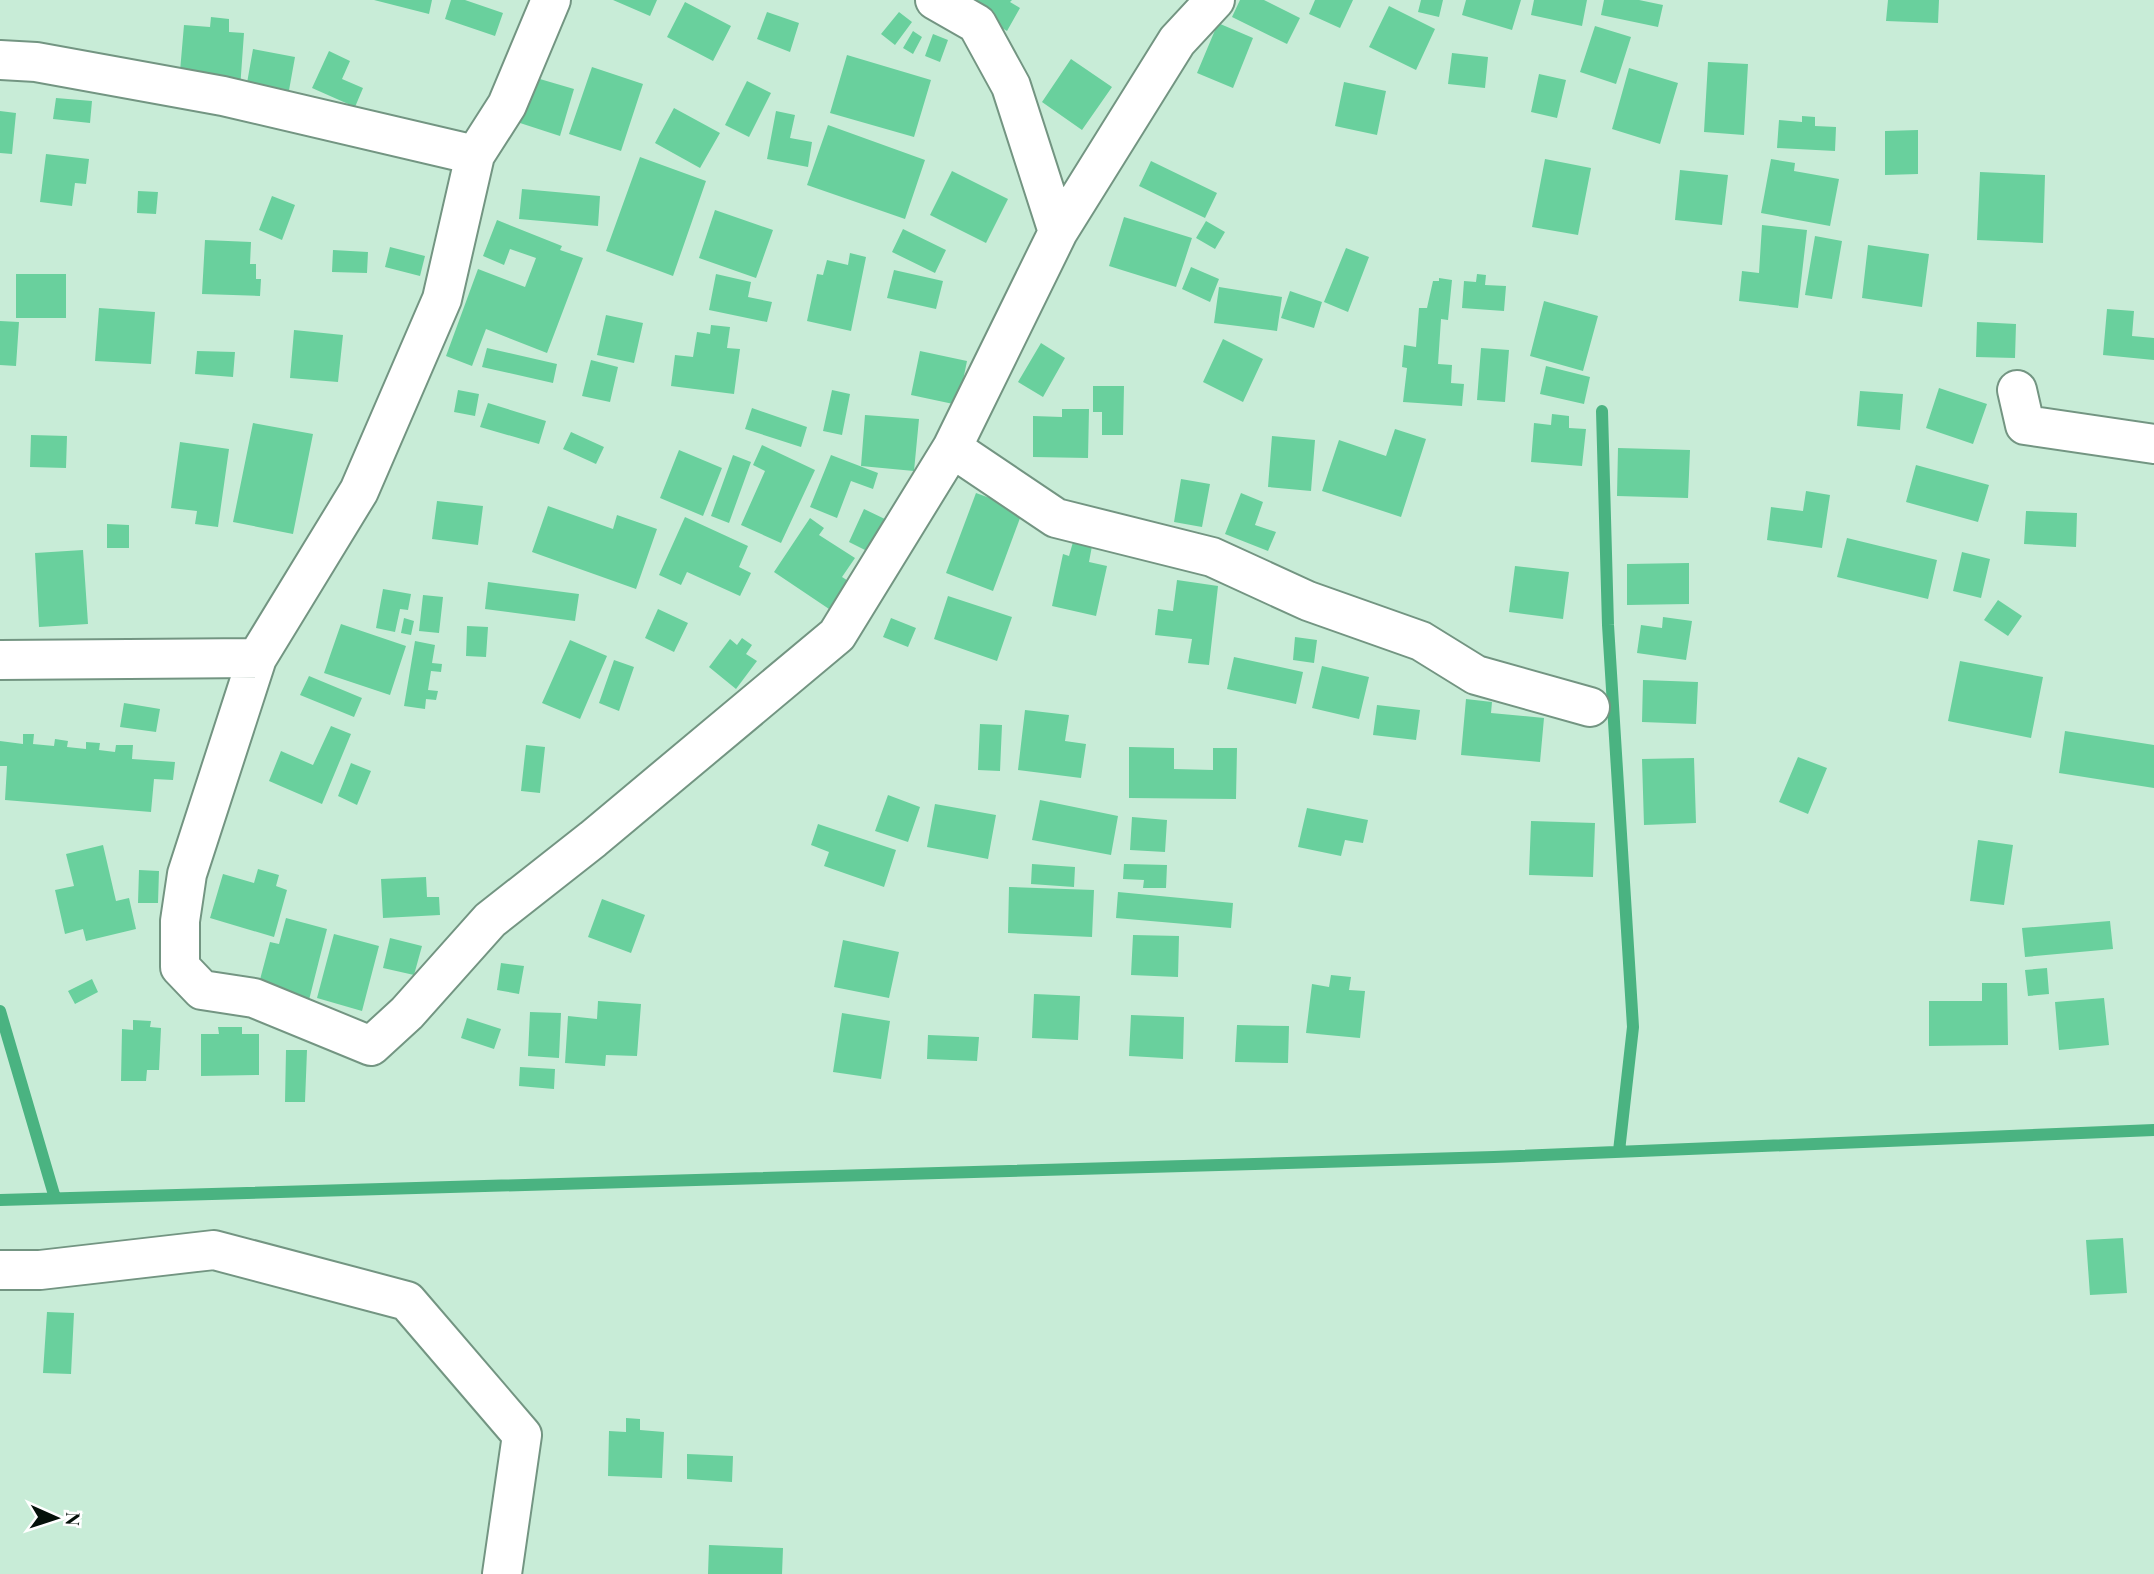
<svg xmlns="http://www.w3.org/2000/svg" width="2154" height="1574" viewBox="0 0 2154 1574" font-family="'Playfair Display',serif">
<rect width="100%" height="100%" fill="#c8ecd7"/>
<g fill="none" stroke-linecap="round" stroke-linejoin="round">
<path stroke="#4ab381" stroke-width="12" d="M 1602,411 L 1608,625 L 1633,1027 L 1619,1151
M 0,1011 L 55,1198
M 0,1200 L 1494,1157 L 2154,1130"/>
</g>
<path fill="#69d09d" d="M 374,0 L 432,0 L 429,14 Z
M 451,0 L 465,0 L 503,13 L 495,36 L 445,19 Z
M 613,0 L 657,0 L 650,16 Z
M 968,0 L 1012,0 L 1010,2 L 1020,8 L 1007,31 L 965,6 Z
M 1240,0 L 1264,0 L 1300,18 L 1287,44 L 1232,17 Z
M 1315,0 L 1353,0 L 1340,28 L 1309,14 Z
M 1421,0 L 1443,0 L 1439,17 L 1418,12 Z
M 1466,0 L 1521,0 L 1512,30 L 1462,15 Z
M 1534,0 L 1587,0 L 1582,26 L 1531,15 Z
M 1604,0 L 1639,0 L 1663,5 L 1658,27 L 1601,15 Z
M 1888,0 L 1939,0 L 1938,23 L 1886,21 Z
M 685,2 L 731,26 L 713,61 L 667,37 Z
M 1389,6 L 1435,29 L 1416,70 L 1369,47 Z
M 767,12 L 799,23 L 790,52 L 757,39 Z
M 899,12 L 912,22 L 895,45 L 881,34 Z
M 211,17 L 229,19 L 229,32 L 244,33 L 240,89 L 179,83 L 184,25 L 210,27 Z
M 1218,23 L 1253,38 L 1233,88 L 1197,73 Z
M 1595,26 L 1631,37 L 1616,84 L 1580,72 Z
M 913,31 L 922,37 L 913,54 L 903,48 Z
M 933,34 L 948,40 L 940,62 L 925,56 Z
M 253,49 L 295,57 L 286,107 L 244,100 Z
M 329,51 L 350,61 L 342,79 L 363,88 L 355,107 L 312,88 Z
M 1452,53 L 1488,57 L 1485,88 L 1448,84 Z
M 847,55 L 931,80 L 914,137 L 830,113 Z
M 1071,59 L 1112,87 L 1082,130 L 1042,102 Z
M 1708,62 L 1748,64 L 1744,135 L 1704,132 Z
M 592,67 L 643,84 L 621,151 L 569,134 Z
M 1629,68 L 1678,83 L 1660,144 L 1612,129 Z
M 1539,74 L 1566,80 L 1557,118 L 1531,112 Z
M 533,77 L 574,89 L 560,136 L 520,123 Z
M 747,81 L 771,93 L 749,137 L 725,125 Z
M 1344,82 L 1386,91 L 1377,135 L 1335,126 Z
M 56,98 L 92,101 L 90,123 L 53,119 Z
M 674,108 L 720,133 L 700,168 L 655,143 Z
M 0,111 L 16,113 L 12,154 L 0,153 Z
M 776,111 L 795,115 L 790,138 L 812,142 L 808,167 L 767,159 Z
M 1802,116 L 1815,117 L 1815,126 L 1836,127 L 1835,151 L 1777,148 L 1779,120 L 1802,122 Z
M 828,125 L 925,160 L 905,219 L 807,185 Z
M 1918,130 L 1918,174 L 1885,175 L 1885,131 Z
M 46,154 L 89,159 L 86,184 L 75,183 L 72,206 L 40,202 Z
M 640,157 L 706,181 L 673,276 L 606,251 Z
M 1545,159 L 1591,168 L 1578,235 L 1532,227 Z
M 1771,159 L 1795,163 L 1794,171 L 1839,179 L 1830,226 L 1761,213 Z
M 1151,161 L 1217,193 L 1205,218 L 1139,186 Z
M 1680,170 L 1728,175 L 1722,225 L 1675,220 Z
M 952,171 L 1008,199 L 986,243 L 930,215 Z
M 1980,172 L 2045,175 L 2043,243 L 1977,240 Z
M 522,189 L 600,196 L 598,226 L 519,219 Z
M 138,191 L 158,192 L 156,214 L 137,213 Z
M 272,196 L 295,205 L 282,240 L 259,230 Z
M 715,210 L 773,230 L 756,278 L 699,258 Z
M 1124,217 L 1192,238 L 1176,287 L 1109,266 Z
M 497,220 L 562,246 L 560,250 L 583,258 L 547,353 L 486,329 L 472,366 L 446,356 L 478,269 L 525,287 L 536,258 L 510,249 L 504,265 L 483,256 Z
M 1206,221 L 1225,232 L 1215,249 L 1196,238 Z
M 1762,225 L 1807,230 L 1798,308 L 1739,301 L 1742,271 L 1759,273 Z
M 903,229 L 946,250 L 935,273 L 892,252 Z
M 1815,236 L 1842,241 L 1832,299 L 1805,295 Z
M 205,240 L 251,242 L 250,264 L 256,264 L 256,279 L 261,279 L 260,296 L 202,294 Z
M 1868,245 L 1929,254 L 1922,307 L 1862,298 Z
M 390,247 L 425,256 L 420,276 L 385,267 Z
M 1346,248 L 1369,257 L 1348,312 L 1324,302 Z
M 333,250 L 368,252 L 367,273 L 332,272 Z
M 850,253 L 866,257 L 851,331 L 807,321 L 817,274 L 823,275 L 827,260 L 848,265 Z
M 1191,267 L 1219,279 L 1210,302 L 1182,289 Z
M 894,270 L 943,281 L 936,309 L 887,298 Z
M 16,274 L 66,274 L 66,318 L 16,318 Z
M 716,274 L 751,282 L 748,297 L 772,302 L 767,322 L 709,310 Z
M 1477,274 L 1486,275 L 1485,285 L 1506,286 L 1504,311 L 1462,308 L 1464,281 L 1476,282 Z
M 1439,278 L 1452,280 L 1448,320 L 1441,319 L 1438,364 L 1452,365 L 1451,383 L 1464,384 L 1462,406 L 1403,402 L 1407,368 L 1402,367 L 1404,345 L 1416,347 L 1419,308 L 1427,308 L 1433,281 L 1439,281 Z
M 1219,287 L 1282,297 L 1277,331 L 1214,323 Z
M 1290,291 L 1322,302 L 1314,328 L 1281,318 Z
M 1544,301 L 1598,316 L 1583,371 L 1530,356 Z
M 99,308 L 155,312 L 151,364 L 95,361 Z
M 2107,309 L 2134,311 L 2132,336 L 2154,338 L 2154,360 L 2103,355 Z
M 606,315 L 643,323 L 634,363 L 597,355 Z
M 0,321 L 19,322 L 16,366 L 0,365 Z
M 1977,322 L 2016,324 L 2015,358 L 1976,357 Z
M 711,325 L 730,327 L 727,348 L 740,349 L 734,394 L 671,386 L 675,355 L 693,357 L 697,332 L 710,334 Z
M 294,330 L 343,335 L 338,382 L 290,378 Z
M 1223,339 L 1263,359 L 1243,402 L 1203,382 Z
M 1041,343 L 1065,358 L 1043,397 L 1018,382 Z
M 487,348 L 557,364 L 553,383 L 482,367 Z
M 1481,348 L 1509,350 L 1505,402 L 1477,400 Z
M 197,351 L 235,352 L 233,377 L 195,374 Z
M 920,351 L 967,361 L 958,405 L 911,395 Z
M 591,360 L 618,367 L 610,402 L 582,396 Z
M 1546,366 L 1590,377 L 1584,404 L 1540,394 Z
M 1093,386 L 1124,386 L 1123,435 L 1102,435 L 1102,412 L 1093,412 Z
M 1939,388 L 1987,404 L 1973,444 L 1926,428 Z
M 458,390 L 479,394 L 475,416 L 454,412 Z
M 832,390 L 850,394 L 842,435 L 823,431 Z
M 1860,391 L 1903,394 L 1900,430 L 1857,426 Z
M 488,403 L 546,421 L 539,444 L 480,427 Z
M 752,408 L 807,427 L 801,447 L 745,429 Z
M 1062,409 L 1089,409 L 1088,458 L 1033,457 L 1033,416 L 1062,417 Z
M 1552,414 L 1569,416 L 1569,428 L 1586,429 L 1582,466 L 1531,462 L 1534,423 L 1551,425 Z
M 865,415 L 919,419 L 914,471 L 861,466 Z
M 253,423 L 313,434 L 293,534 L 233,522 Z
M 1395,429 L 1426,439 L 1401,517 L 1322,491 L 1339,440 L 1386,456 Z
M 571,432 L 604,447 L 596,464 L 563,449 Z
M 31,435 L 67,436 L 66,468 L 30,467 Z
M 1272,436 L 1315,440 L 1311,491 L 1268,487 Z
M 180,442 L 229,449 L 218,527 L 195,524 L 197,511 L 171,508 Z
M 762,445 L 815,470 L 781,543 L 741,525 L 765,471 L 753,465 Z
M 1618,448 L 1690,450 L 1688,498 L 1617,496 Z
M 679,450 L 722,468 L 703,516 L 660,498 Z
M 733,455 L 751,462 L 729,523 L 711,516 Z
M 831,455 L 878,473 L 873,489 L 851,481 L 837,518 L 810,507 Z
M 1916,465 L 1989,485 L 1978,522 L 1906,502 Z
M 1181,479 L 1210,484 L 1202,527 L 1174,522 Z
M 1806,491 L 1830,495 L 1822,548 L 1767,540 L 1771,507 L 1803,511 Z
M 976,493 L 1023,510 L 993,591 L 946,573 Z
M 1241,493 L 1263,502 L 1255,525 L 1276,532 L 1268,551 L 1225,534 Z
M 437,501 L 483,506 L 478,545 L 432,539 Z
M 548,506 L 613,529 L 617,515 L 657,529 L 636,589 L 532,552 Z
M 864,509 L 889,521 L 873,554 L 849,542 Z
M 2026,511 L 2077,513 L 2076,547 L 2024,544 Z
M 685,517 L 748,546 L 739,567 L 751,573 L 740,596 L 687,572 L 681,585 L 659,575 Z
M 810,518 L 824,528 L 819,535 L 855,558 L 842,577 L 853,584 L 835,613 L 774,572 Z
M 107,524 L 129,525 L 129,548 L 107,548 Z
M 1847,538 L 1937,560 L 1928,599 L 1837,577 Z
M 1073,542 L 1092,546 L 1089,562 L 1107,566 L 1096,616 L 1052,606 L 1063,554 L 1069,556 Z
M 83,550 L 88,624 L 39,627 L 35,553 Z
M 1962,552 L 1990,559 L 1981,598 L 1953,591 Z
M 1689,563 L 1689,604 L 1627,605 L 1627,564 Z
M 1515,566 L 1569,572 L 1563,619 L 1509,612 Z
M 1177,580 L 1218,586 L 1209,665 L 1188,663 L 1192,639 L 1155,635 L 1158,609 L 1173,611 Z
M 488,582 L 579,594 L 575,621 L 485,609 Z
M 383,589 L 411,594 L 408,610 L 400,609 L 395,632 L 376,628 Z
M 423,595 L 443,597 L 439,633 L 419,631 Z
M 948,596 L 1012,617 L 997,661 L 934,639 Z
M 1998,600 L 2022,616 L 2008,636 L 1984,620 Z
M 658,609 L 688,623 L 674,652 L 645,638 Z
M 1663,617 L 1692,621 L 1686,660 L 1637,653 L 1641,625 L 1662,628 Z
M 404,618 L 414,621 L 411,635 L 401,633 Z
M 891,618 L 916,628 L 908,647 L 883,637 Z
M 341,624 L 406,646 L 390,695 L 324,673 Z
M 467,626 L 488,627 L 486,657 L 466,656 Z
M 1295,637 L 1317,640 L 1314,663 L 1293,660 Z
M 742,638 L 752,645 L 746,654 L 757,661 L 736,689 L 709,667 L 730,639 L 737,645 Z
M 570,640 L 607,656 L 580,719 L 542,703 Z
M 415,641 L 435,645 L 432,663 L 442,664 L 441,672 L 431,671 L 428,690 L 438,691 L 436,700 L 426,699 L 425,709 L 404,706 Z
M 1234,657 L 1303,672 L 1296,704 L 1227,689 Z
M 614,660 L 634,667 L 619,711 L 599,703 Z
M 1960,661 L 2043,677 L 2031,738 L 1948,721 Z
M 1322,666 L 1369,677 L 1359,719 L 1312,708 Z
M 309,676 L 362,698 L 354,717 L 300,695 Z
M 1643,680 L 1698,682 L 1696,724 L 1642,722 Z
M 1466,699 L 1492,702 L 1491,713 L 1544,718 L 1540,762 L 1461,755 Z
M 124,703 L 160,709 L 156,732 L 120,727 Z
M 1377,705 L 1420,710 L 1416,740 L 1373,735 Z
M 1025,710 L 1069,715 L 1065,741 L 1086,744 L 1081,778 L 1018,770 Z
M 980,724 L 1002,725 L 1000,771 L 978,770 Z
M 331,726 L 351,734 L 322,804 L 269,781 L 281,751 L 313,765 Z
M 2065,731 L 2154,745 L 2154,788 L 2059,773 Z
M 23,734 L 34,734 L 33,744 L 54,746 L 55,739 L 68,741 L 67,747 L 86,749 L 86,742 L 100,743 L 99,750 L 115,752 L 116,745 L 133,745 L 132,759 L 175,762 L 173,780 L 154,779 L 151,812 L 5,800 L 7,766 L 0,766 L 0,741 L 23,744 Z
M 526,745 L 545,747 L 540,793 L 521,791 Z
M 1129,747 L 1174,748 L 1174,769 L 1213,770 L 1213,748 L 1237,748 L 1236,799 L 1129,798 Z
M 1798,757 L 1827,768 L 1808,814 L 1779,802 Z
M 1694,758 L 1696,823 L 1644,825 L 1642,759 Z
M 351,763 L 371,771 L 357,805 L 338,796 Z
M 888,795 L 920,807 L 908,842 L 875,831 Z
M 1040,800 L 1118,816 L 1111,855 L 1032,840 Z
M 935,804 L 996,815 L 988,859 L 927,847 Z
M 1307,808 L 1368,820 L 1363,843 L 1345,840 L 1341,856 L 1298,847 Z
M 1132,817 L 1167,820 L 1165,852 L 1130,850 Z
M 1531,821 L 1595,823 L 1593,877 L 1529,875 Z
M 818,824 L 896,850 L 884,887 L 824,866 L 829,852 L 811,845 Z
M 1978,840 L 2013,845 L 2004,905 L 1970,901 Z
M 103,845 L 116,901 L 129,898 L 136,929 L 86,941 L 83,929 L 65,934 L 55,890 L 74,886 L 66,854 Z
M 1032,864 L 1075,867 L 1074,887 L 1031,884 Z
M 1124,864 L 1167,865 L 1166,888 L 1143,888 L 1144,880 L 1123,879 Z
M 258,869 L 279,875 L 276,886 L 287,890 L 274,937 L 210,918 L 223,874 L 254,883 Z
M 139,870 L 159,871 L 158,903 L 138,903 Z
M 426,877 L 427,897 L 439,897 L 440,915 L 383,918 L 381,879 Z
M 1009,887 L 1094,890 L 1092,937 L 1008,933 Z
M 1118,892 L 1233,903 L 1231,928 L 1116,918 Z
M 602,899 L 645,915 L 631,953 L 588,937 Z
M 286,918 L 327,929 L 309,1000 L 258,987 L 270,942 L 279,944 Z
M 2110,921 L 2113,949 L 2025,957 L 2022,928 Z
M 334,934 L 379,946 L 362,1011 L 317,998 Z
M 1133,935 L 1179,936 L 1178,977 L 1131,975 Z
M 390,938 L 422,946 L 414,975 L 383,968 Z
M 843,940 L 899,952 L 889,998 L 834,987 Z
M 501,963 L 524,966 L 519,994 L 497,990 Z
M 2047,968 L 2049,994 L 2028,996 L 2025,970 Z
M 1331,975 L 1351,977 L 1349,990 L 1365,991 L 1360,1038 L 1306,1033 L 1312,984 L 1329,987 Z
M 92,979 L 98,992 L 75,1004 L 68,991 Z
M 1982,983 L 2007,983 L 2008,1045 L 1929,1046 L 1929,1001 L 1982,1001 Z
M 1034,994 L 1080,996 L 1078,1040 L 1032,1038 Z
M 2104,998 L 2109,1045 L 2059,1050 L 2055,1002 Z
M 598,1001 L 641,1004 L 637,1056 L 606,1055 L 605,1066 L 565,1063 L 568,1016 L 597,1019 Z
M 530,1012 L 561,1013 L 559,1058 L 528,1056 Z
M 842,1013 L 890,1021 L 881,1079 L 833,1072 Z
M 1131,1015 L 1184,1017 L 1183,1059 L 1129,1056 Z
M 467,1018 L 501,1029 L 494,1049 L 461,1038 Z
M 133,1020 L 151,1021 L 150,1027 L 161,1028 L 159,1070 L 147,1070 L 146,1081 L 121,1081 L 122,1029 L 133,1030 Z
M 1237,1025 L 1289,1026 L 1288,1063 L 1235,1062 Z
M 218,1027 L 242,1027 L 242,1034 L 259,1034 L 259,1075 L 201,1076 L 201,1034 L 219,1034 Z
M 928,1035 L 979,1037 L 977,1061 L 927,1059 Z
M 286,1050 L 307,1050 L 305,1102 L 285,1102 Z
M 520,1067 L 555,1069 L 554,1089 L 519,1086 Z
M 2123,1238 L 2127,1293 L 2090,1295 L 2086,1240 Z
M 47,1312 L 74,1313 L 71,1374 L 43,1373 Z
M 626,1418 L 640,1419 L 640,1430 L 664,1432 L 662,1478 L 608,1476 L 609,1431 L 626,1432 Z
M 687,1454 L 733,1456 L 732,1482 L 687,1479 Z
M 709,1545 L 783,1548 L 782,1574 L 708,1574 Z"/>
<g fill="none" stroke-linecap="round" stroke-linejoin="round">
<g stroke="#739582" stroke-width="42">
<path id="minor" d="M 551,0 L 507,105 L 475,155 L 442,299 L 359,491 L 257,658 L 187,874 L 180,921 L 180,967 L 202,990 L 254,998 L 371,1046 L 407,1013 L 490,920 L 593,839 L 837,635 L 952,448 L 1058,232 L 1177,41 L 1215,0
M 935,0 L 977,24 L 1011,86 L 1058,232
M 0,60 L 36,62 L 223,96 L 475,155
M 2017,390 L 2025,425 L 2154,444
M 952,448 L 1056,518 L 1212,557 L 1308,601 L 1421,641 L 1476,675 L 1590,707
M 0,660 L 257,658
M 0,1270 L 40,1270 L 214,1250 L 407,1301 L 522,1435 L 502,1574"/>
</g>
<use href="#minor" stroke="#fff" stroke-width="38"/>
</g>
<g transform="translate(56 1518) rotate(93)" stroke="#ffffff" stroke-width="5" paint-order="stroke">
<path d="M0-5L12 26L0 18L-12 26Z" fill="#05110a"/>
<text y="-10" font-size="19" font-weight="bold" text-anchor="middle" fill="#05110a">N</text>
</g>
</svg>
